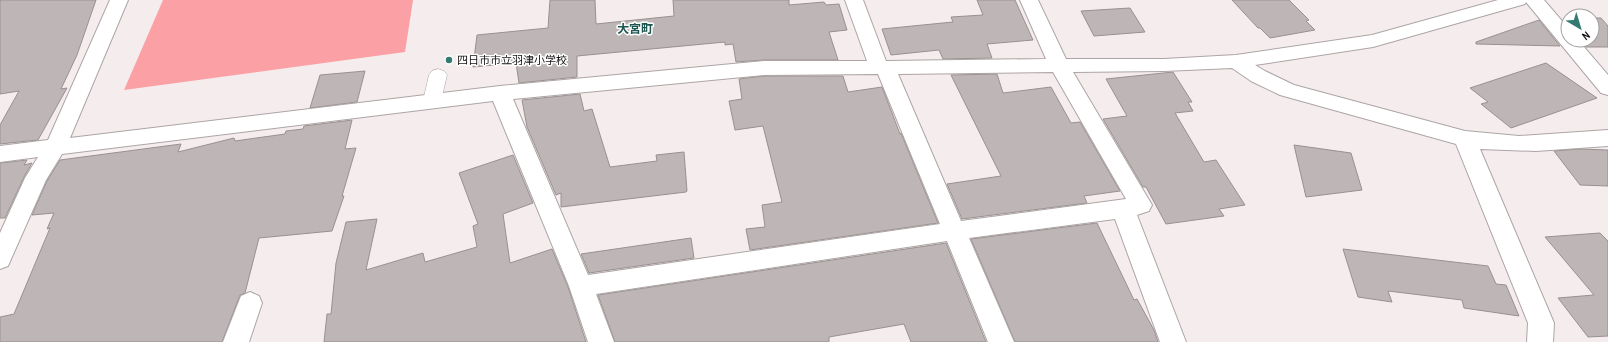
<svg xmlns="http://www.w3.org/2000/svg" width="1608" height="342" viewBox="0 0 1608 342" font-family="'Archivo Narrow','Noto Sans JP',sans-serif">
<rect width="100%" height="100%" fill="#f5eded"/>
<path fill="#fba1a5" d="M 163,0 L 413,0 L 405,52 L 124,90 Z"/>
<path fill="#beb6b6" stroke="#999191" d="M 0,0 L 96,0 L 77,55 L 61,89 L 67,88 L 38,140 L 0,144 L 0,125 L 19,91 L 0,94 Z
M 550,0 L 595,0 L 596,24 L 674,16 L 673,0 L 789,0 L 789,5 L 824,2 L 826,5 L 839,4 L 847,30 L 829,32 L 838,60 L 764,60 L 736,62 L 733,44 L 725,45 L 725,42 L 577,56 L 577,77 L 519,83 L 516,63 L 473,67 L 477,35 L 548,28 Z
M 977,0 L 1015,0 L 1033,40 L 987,44 L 992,58 L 943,59 L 939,50 L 891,55 L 882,29 L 953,22 L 951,17 L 983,15 Z
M 1232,0 L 1289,0 L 1309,20 L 1306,21 L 1315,30 L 1270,38 L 1260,28 L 1258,28 Z
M 1130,8 L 1145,32 L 1094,36 L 1081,11 Z
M 1592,18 L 1601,18 L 1608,26 L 1608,47 L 1586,47 L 1580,40 L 1592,40 Z
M 1539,20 L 1560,46 L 1476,44 L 1476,42 Z
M 1546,63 L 1597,98 L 1511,128 L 1481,104 L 1488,102 L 1470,88 Z
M 365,71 L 357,102 L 310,108 L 320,75 Z
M 1173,72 L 1192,102 L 1188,102 L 1193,111 L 1175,113 L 1204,162 L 1216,160 L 1245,205 L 1219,209 L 1224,216 L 1166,224 L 1146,187 L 1143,187 L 1103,119 L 1127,116 L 1106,79 Z
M 997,74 L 1003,93 L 1051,87 L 1071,123 L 1080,122 L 1120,191 L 1084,196 L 1087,203 L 962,219 L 947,184 L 1001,176 L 951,75 Z
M 764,76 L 843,76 L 848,92 L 882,87 L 900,134 L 901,133 L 938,223 L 750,250 L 746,229 L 765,227 L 762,205 L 782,202 L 763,126 L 735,130 L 729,101 L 742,99 L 739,79 Z
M 580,94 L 584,111 L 592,109 L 610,167 L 657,161 L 656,155 L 684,152 L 687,191 L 686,192 L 561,207 L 561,193 L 556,195 L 527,127 L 522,100 Z
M 352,120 L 345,149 L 356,148 L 342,196 L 344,196 L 332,231 L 259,238 L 245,293 L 240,295 L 222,342 L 0,342 L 0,317 L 14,314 L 50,228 L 47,229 L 54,213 L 32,215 L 47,181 L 60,160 L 181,144 L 178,152 L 234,138 L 235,141 L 285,134 L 286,131 L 303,129 L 304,126 Z
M 1294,145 L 1351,153 L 1362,190 L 1306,197 Z
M 1580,149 L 1608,150 L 1608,186 L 1580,185 L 1554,151 Z
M 513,155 L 533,203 L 503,214 L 510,263 L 552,249 L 568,287 L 586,342 L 324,342 L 327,314 L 331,314 L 336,263 L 346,222 L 377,219 L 366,270 L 423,253 L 425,262 L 477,247 L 473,226 L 478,224 L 459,173 Z
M 27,160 L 24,165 L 32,163 L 24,177 L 5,218 L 0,218 L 0,163 Z
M 1097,223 L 1134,300 L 1137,299 L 1154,330 L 1158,342 L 1015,342 L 971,239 Z
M 1600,233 L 1608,241 L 1608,336 L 1588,337 L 1558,298 L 1594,295 L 1545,237 Z
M 691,238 L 694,258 L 589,273 L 581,254 Z
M 946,243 L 986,342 L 911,342 L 904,324 L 829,337 L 829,342 L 615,342 L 598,295 Z
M 1343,249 L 1488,266 L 1496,284 L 1506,285 L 1519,316 L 1464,308 L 1462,300 L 1388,291 L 1392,302 L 1358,297 Z"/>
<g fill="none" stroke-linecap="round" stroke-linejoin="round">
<g stroke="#ada5a5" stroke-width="1">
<path id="service" d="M 438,69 L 444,71 L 447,75 L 441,101 L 438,105 L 432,107 L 426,105 L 423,101 L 429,75 L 432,71 Z"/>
</g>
<g stroke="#ada5a5" stroke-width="2">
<path id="minor" d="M 110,0 L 128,0 L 70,138 L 500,86 L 764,61 L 867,61 L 845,0 L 863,0 L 886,61 L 1046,59 L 1020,0 L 1038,0 L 1066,59 L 1164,59 L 1236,55 L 1372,35 L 1498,0 L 1544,0 L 1568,28 L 1568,40 L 1578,40 L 1608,75 L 1608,95 L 1601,93 L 1526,2 L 1525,4 L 1373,47 L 1255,65 L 1265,71 L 1294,85 L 1465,131 L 1519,136 L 1608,130 L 1608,146 L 1536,151 L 1480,149 L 1554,323 L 1553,342 L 1527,342 L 1528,323 L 1456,144 L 1280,95 L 1251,81 L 1232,68 L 1164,71 L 1073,72 L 1152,205 L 1149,211 L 1137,215 L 1186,342 L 1160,342 L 1115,219 L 969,238 L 1014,342 L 988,342 L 947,241 L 596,294 L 614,342 L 588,342 L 569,286 L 493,101 L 62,154 L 46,180 L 8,266 L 0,269 L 0,233 L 25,178 L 38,157 L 0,162 L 0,146 L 48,140 ZM 1053,72 L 1126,199 L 961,221 L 898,74 ZM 878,74 L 940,224 L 588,275 L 513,99 L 764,75 Z
M 250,292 L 259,296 L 262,303 L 249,342 L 223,342 L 241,296 Z"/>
</g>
<use href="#service" fill="#fff" fill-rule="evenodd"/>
<use href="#minor" fill="#fff" fill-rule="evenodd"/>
</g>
<circle fill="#337a72" stroke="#fff" stroke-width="1.5" cx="449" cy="60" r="4"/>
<g text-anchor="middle" stroke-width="3" stroke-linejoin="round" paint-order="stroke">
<g font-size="11" fill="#141111" stroke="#fff" text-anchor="start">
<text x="457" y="64">四日市市立羽津小学校</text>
</g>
<g font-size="12" font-weight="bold" fill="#1c5650" stroke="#fff">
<text x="635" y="33">大宮町</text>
</g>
</g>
<g transform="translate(1580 28) rotate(142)"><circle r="19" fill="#ffffff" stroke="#a1a0a0"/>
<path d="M0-3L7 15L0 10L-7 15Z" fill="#337a72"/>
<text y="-6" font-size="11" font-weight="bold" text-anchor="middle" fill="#141111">N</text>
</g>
</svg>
